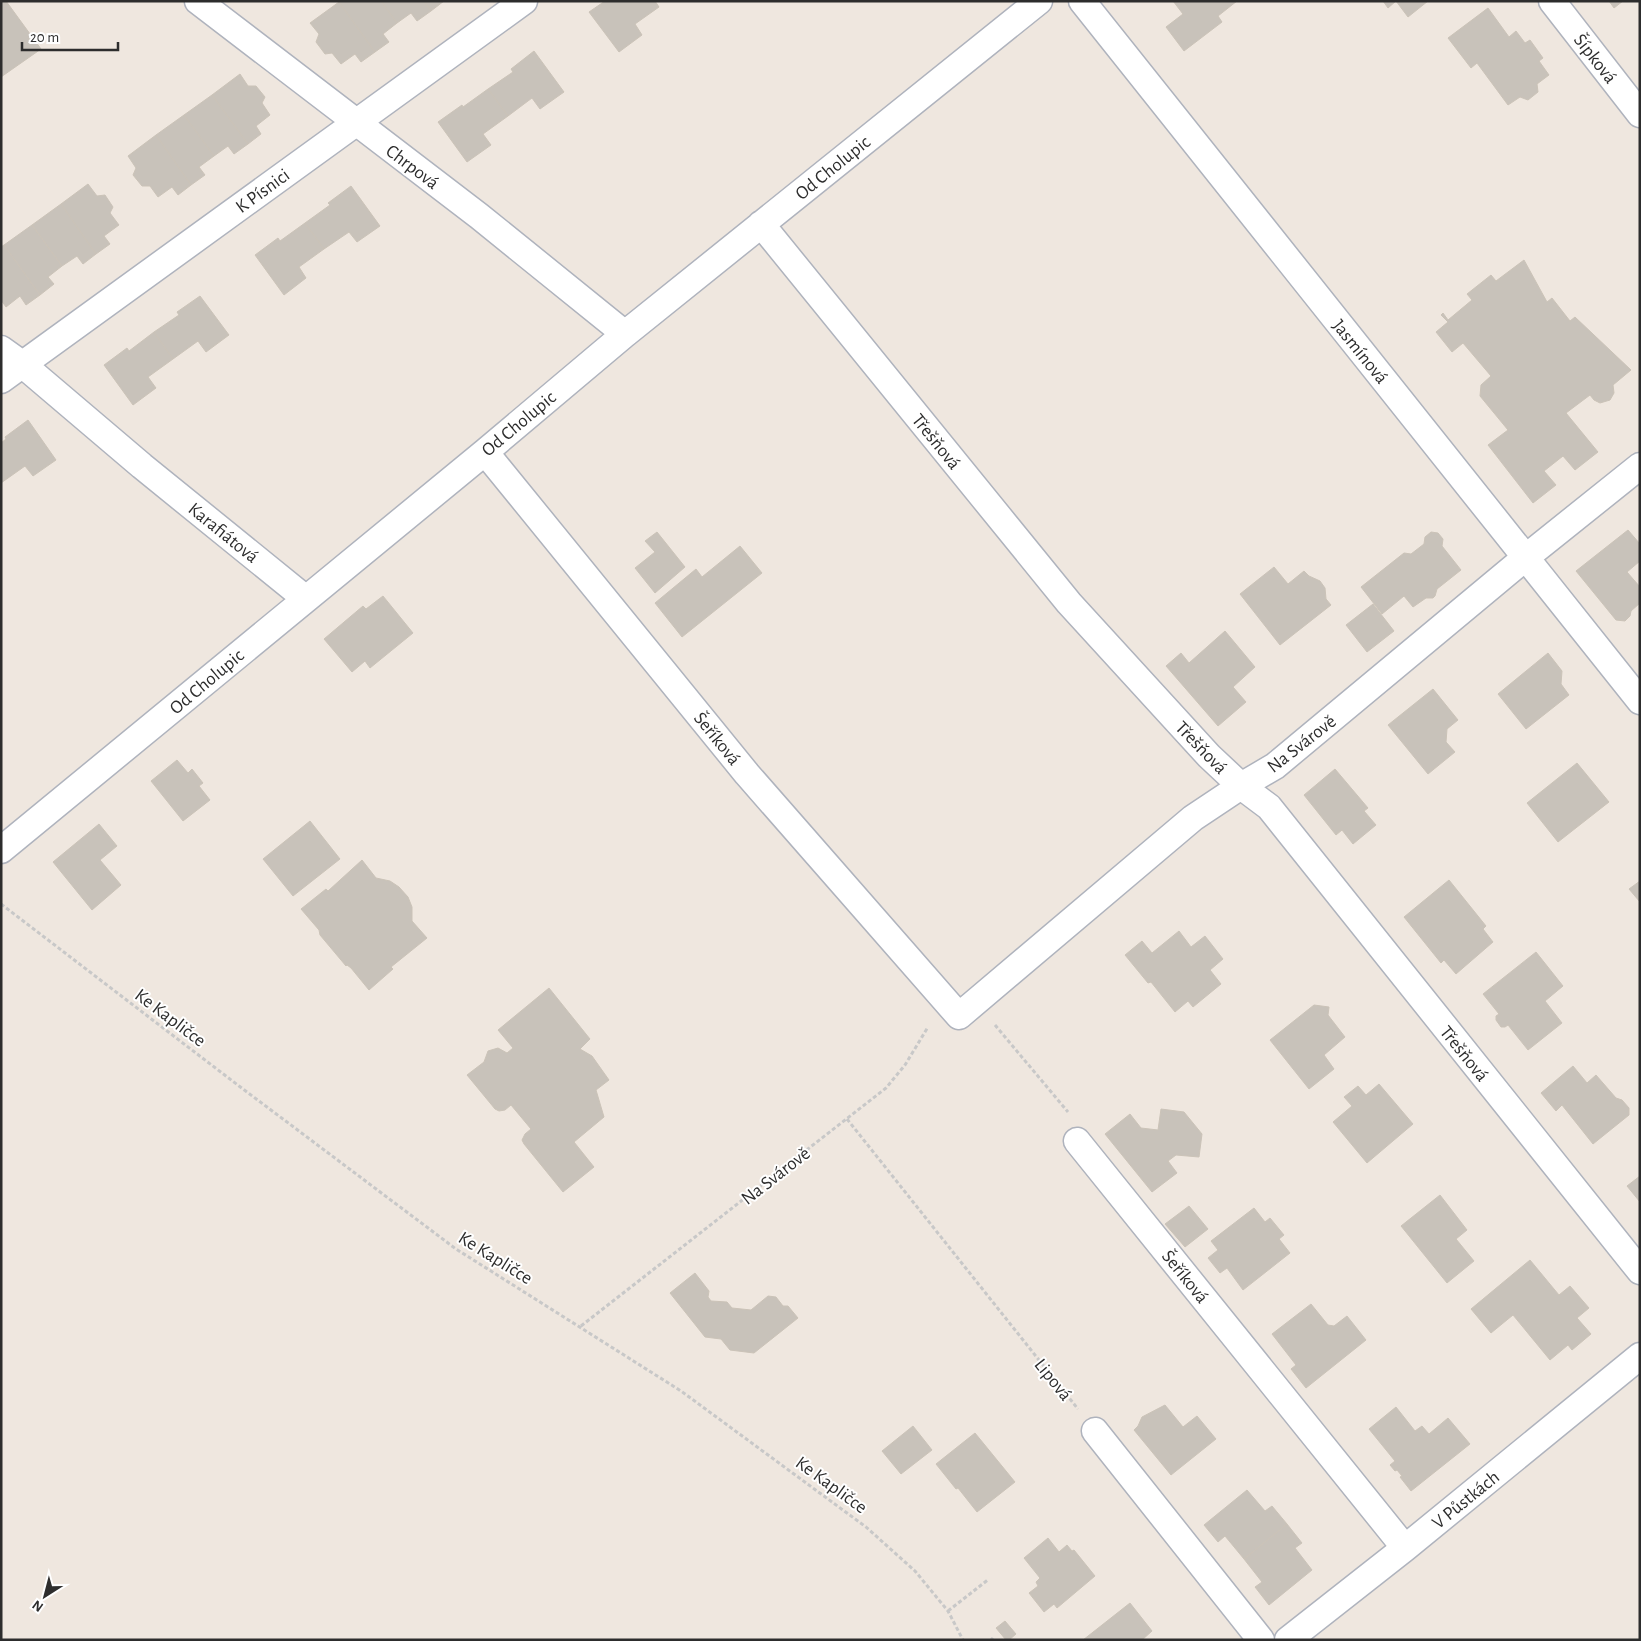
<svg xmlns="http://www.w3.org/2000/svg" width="1641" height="1641" viewBox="0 0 1641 1641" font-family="'Alegreya Sans',sans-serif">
<rect width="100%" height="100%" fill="#efe7df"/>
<path fill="#c8c2ba" stroke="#cbc3b8" d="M 1,1 L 6,1 L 41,49 L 1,77 Z
M 340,1 L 381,1 L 397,23 L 383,34 L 389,42 L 375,52 L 339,2 Z
M 381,1 L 424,1 L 431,11 L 417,21 L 411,13 L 397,23 Z
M 424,1 L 444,1 L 431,11 Z
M 605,1 L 655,1 L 659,7 L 635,24 L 642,35 L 619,52 L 589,12 Z
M 1173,1 L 1237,1 L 1218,16 L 1222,22 L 1184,51 L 1166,27 L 1183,14 Z
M 1383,1 L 1396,1 L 1388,8 Z
M 1396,1 L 1428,1 L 1408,17 Z
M 1609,1 L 1623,1 L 1614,8 Z
M 339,2 L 375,52 L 361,62 L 355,54 L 341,64 L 332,53 L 325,54 L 316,42 L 319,34 L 310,23 Z
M 1488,8 L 1509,37 L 1516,31 L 1525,43 L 1530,40 L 1543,58 L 1539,61 L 1549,75 L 1537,84 L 1538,92 L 1528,100 L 1520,97 L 1508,105 L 1477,63 L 1471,68 L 1448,38 Z
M 534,51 L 564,92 L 540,109 L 532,98 L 508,116 L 488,89 L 513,72 L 511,69 Z
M 240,74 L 248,86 L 256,86 L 265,97 L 262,103 L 270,115 L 256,126 L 261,134 L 248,144 L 212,95 Z
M 488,89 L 508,116 L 483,134 L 491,145 L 467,162 L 438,122 L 462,105 L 463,107 Z
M 212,95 L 248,144 L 234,154 L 228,146 L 214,156 L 184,115 Z
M 184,115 L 214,156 L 199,167 L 205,175 L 191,185 L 156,135 Z
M 156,135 L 191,185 L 178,195 L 172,187 L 158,197 L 150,186 L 142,186 L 133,175 L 136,168 L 128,156 Z
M 88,184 L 97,196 L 105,195 L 113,207 L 110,213 L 119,225 L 104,236 L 110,244 L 96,254 L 61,204 Z
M 351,186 L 380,226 L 357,242 L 349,232 L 324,249 L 305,223 L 330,205 L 328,203 Z
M 61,204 L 96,254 L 83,264 L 77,256 L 62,266 L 32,225 Z
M 305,223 L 324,249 L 299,267 L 306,278 L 284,295 L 255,255 L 278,238 L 280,241 Z
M 32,225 L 62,266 L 48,277 L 54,284 L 40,295 L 4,245 Z
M 4,245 L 40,295 L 26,305 L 20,296 L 6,307 L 1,300 L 1,247 Z
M 1524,260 L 1547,302 L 1552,298 L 1570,321 L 1575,317 L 1631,370 L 1613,385 L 1614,393 L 1610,400 L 1600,403 L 1594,400 L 1590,395 L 1566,413 L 1598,452 L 1575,470 L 1563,456 L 1544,471 L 1556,485 L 1533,503 L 1488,445 L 1508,430 L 1480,396 L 1481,385 L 1491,376 L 1463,343 L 1452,352 L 1436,332 L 1448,322 L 1441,315 L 1443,313 L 1448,320 L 1472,300 L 1467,294 L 1491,275 L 1496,281 Z
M 200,296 L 229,335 L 206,352 L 198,341 L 173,359 L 154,332 L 179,315 L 177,312 Z
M 154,332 L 173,359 L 148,377 L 156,388 L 133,405 L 104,365 L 127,348 L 129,351 Z
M 28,420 L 56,460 L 33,476 L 25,466 L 1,483 L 1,443 L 6,439 L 5,437 Z
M 1628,530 L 1640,544 L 1640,561 L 1627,572 L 1640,587 L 1640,603 L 1631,611 L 1630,616 L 1625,621 L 1616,620 L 1576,571 Z
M 657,532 L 685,567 L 655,593 L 635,568 L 655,552 L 645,541 Z
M 1431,532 L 1438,533 L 1443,539 L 1442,546 L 1461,570 L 1437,589 L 1435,596 L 1433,598 L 1426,598 L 1413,607 L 1404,596 L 1382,614 L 1361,587 L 1404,553 L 1411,554 L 1424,544 L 1425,537 Z
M 740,546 L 762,573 L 682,637 L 655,603 L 696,569 L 702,577 Z
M 1274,567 L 1288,584 L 1304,571 L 1309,576 L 1320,581 L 1325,588 L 1326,599 L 1331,605 L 1280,645 L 1240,594 Z
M 383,596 L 413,633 L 370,668 L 365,661 L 352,672 L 324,639 L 363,606 L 366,609 Z
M 1373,604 L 1394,631 L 1367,652 L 1346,625 Z
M 1225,631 L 1255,667 L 1233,687 L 1246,702 L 1218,726 L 1166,666 L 1181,653 L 1189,663 Z
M 1548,653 L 1562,671 L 1561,684 L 1569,695 L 1526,729 L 1498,694 Z
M 1433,689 L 1458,720 L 1447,729 L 1446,742 L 1455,752 L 1428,774 L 1388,725 Z
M 177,760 L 188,773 L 192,769 L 203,783 L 199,786 L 210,800 L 183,821 L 151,781 Z
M 1577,763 L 1609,802 L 1558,842 L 1527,803 Z
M 1335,769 L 1368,808 L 1364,811 L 1376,825 L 1353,844 L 1342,830 L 1336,835 L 1304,795 Z
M 310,821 L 340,859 L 293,896 L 263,859 Z
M 99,824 L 117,846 L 100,860 L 121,885 L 92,910 L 53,862 Z
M 362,860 L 376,878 L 390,881 L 399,887 L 408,897 L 412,907 L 412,921 L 427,938 L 391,967 L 393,969 L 369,990 L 351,968 L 347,965 L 346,966 L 320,935 L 319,930 L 301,909 L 326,889 L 328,891 Z
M 1449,880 L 1486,926 L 1483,929 L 1493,942 L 1456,974 L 1444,960 L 1441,963 L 1404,917 Z
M 1640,881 L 1640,902 L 1629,889 Z
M 1179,931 L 1191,947 L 1205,936 L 1223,959 L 1210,970 L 1221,984 L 1193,1007 L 1188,1001 L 1175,1012 L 1151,982 L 1148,983 L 1125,955 L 1142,941 L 1152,953 Z
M 1536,952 L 1563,986 L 1545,1001 L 1562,1023 L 1528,1050 L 1508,1025 L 1505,1027 L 1501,1027 L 1496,1020 L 1496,1016 L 1499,1014 L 1483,994 Z
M 549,988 L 590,1039 L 580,1049 L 592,1056 L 609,1080 L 596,1090 L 604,1117 L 574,1142 L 594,1167 L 563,1192 L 524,1144 L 522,1140 L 525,1134 L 531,1129 L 511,1105 L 505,1110 L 499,1111 L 495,1109 L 467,1075 L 484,1062 L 488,1051 L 498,1048 L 507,1053 L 513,1048 L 498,1030 Z
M 1314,1005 L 1329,1007 L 1328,1015 L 1345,1037 L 1324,1055 L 1334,1069 L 1309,1089 L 1270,1040 Z
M 1573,1066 L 1587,1083 L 1596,1075 L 1616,1098 L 1622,1100 L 1629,1108 L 1629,1115 L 1593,1144 L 1562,1105 L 1556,1111 L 1541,1093 Z
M 1379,1084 L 1413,1124 L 1367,1163 L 1333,1122 L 1352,1106 L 1344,1097 L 1358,1086 L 1366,1095 Z
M 1161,1109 L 1184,1112 L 1202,1134 L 1199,1157 L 1176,1155 L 1168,1161 L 1177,1173 L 1152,1192 L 1105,1134 L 1130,1114 L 1141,1128 L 1158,1130 Z
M 1640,1176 L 1640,1202 L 1627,1186 Z
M 1440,1195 L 1467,1230 L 1456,1239 L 1474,1261 L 1447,1283 L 1401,1226 Z
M 1189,1206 L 1208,1229 L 1185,1247 L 1165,1224 Z
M 1254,1208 L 1265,1222 L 1270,1218 L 1284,1235 L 1279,1239 L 1290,1253 L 1243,1290 L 1227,1268 L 1220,1273 L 1208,1258 L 1218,1250 L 1211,1241 Z
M 1530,1260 L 1559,1295 L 1570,1286 L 1589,1308 L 1577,1318 L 1591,1334 L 1572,1350 L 1568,1345 L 1550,1360 L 1513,1315 L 1491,1333 L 1471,1309 Z
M 695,1273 L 709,1291 L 708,1297 L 711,1301 L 727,1302 L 732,1308 L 751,1310 L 768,1296 L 776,1297 L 783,1306 L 788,1306 L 798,1318 L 754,1353 L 730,1350 L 721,1339 L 705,1337 L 670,1293 Z
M 1311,1304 L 1328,1325 L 1334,1326 L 1347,1316 L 1366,1340 L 1306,1388 L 1291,1369 L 1296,1365 L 1272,1334 Z
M 1165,1405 L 1183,1427 L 1197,1416 L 1216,1439 L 1171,1475 L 1134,1430 L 1138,1426 L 1142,1417 Z
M 1396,1407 L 1415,1431 L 1422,1426 L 1429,1434 L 1448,1418 L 1470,1444 L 1411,1491 L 1400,1477 L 1402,1476 L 1397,1470 L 1395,1471 L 1390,1465 L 1395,1461 L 1369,1429 Z
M 913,1426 L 932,1450 L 901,1474 L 882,1451 Z
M 975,1433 L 1015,1482 L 977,1512 L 958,1488 L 956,1489 L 936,1464 Z
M 1247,1490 L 1265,1511 L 1272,1506 L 1287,1524 L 1244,1559 L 1225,1536 L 1218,1542 L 1204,1525 Z
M 1287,1524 L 1302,1543 L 1295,1548 L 1312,1570 L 1269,1605 L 1255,1587 L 1262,1582 L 1244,1559 Z
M 1048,1538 L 1059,1552 L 1067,1545 L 1072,1551 L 1074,1550 L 1095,1576 L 1057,1608 L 1054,1604 L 1044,1612 L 1029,1593 L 1038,1586 L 1036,1582 L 1040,1578 L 1024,1558 Z
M 1130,1603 L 1152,1631 L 1142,1640 L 1083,1640 Z
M 1005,1621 L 1016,1634 L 1009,1640 L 1006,1640 L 996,1628 Z"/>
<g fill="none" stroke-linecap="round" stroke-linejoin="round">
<g stroke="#afb3bd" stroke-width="29">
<path id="street" d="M 198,1 L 479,216 L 625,334
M 1082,1 L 1640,701
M 1552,1 L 1640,114
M 761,224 L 1069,603 L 1209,756 L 1241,786 L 1269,807 L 1640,1271
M 1,349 L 22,364 L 142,466 L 306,599
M 1,380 L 524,1
M 485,452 L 747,774 L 959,1016 L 1193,818 L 1241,786 L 1275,766 L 1525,558 L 1640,466
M 1,850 L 485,452 L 625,334 L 1039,1
M 1077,1141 L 1405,1548
M 1095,1431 L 1261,1640
M 1288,1640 L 1405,1548 L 1640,1356"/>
</g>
<path stroke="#c8c8c8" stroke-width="3" stroke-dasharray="4 2.5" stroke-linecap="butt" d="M 1,904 L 239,1086 L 456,1249 L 681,1391 L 866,1527 L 915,1571 L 948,1611 L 963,1640
M 995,1025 L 1068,1112
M 847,1119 L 1078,1409
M 581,1326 L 886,1088 L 905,1065 L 928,1027
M 948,1611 L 989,1579
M 991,1640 L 993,1638"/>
<use href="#street" stroke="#fff" stroke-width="26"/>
</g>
<g text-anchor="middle" stroke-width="4" stroke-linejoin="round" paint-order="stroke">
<g font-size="19" fill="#2d2d2d" stroke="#fff">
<text transform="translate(1596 58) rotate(52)" y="7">Šípková</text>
<text transform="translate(413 166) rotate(37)" y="7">Chrpová</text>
<text transform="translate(832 167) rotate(-39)" y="7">Od Cholupic</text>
<text transform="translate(262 190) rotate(-36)" y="7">K Písnici</text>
<text transform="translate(1361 351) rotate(51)" y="7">Jasmínová</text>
<text transform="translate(518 423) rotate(-40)" y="7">Od Cholupic</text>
<text transform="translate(937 441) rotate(51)" y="7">Třešňová</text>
<text transform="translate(224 532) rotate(39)" y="7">Karafiátová</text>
<text transform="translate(206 681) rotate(-40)" y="7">Od Cholupic</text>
<text transform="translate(718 738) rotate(51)" y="7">Šeříková</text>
<text transform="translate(1301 743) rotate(-38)" y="7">Na Svárově</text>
<text transform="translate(1202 747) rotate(46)" y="7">Třešňová</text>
<text transform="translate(171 1017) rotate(37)" y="7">Ke Kapličce</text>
<text transform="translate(1465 1053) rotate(51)" y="7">Třešňová</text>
<text transform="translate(775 1175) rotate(-38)" y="7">Na Svárově</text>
<text transform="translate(496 1257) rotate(32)" y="7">Ke Kapličce</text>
<text transform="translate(1186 1276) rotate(51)" y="7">Šeříková</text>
<text transform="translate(1054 1379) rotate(51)" y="7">Lipová</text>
<text transform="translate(832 1484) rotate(36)" y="7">Ke Kapličce</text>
<text transform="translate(1465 1499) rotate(-39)" y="7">V Půstkách</text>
</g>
</g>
<rect width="1641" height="1641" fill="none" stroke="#2d2d2d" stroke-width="5"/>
<g transform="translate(45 1596) rotate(216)" stroke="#ffffff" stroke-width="4" paint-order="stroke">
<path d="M0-4L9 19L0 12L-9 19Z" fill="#2d2d2d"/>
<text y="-8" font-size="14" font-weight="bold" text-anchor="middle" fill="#2d2d2d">N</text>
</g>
<path d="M22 42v8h96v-8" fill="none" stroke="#2d2d2d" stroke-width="2.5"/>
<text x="30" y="42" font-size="15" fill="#2d2d2d" stroke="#ffffff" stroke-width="4" paint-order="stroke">20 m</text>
</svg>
